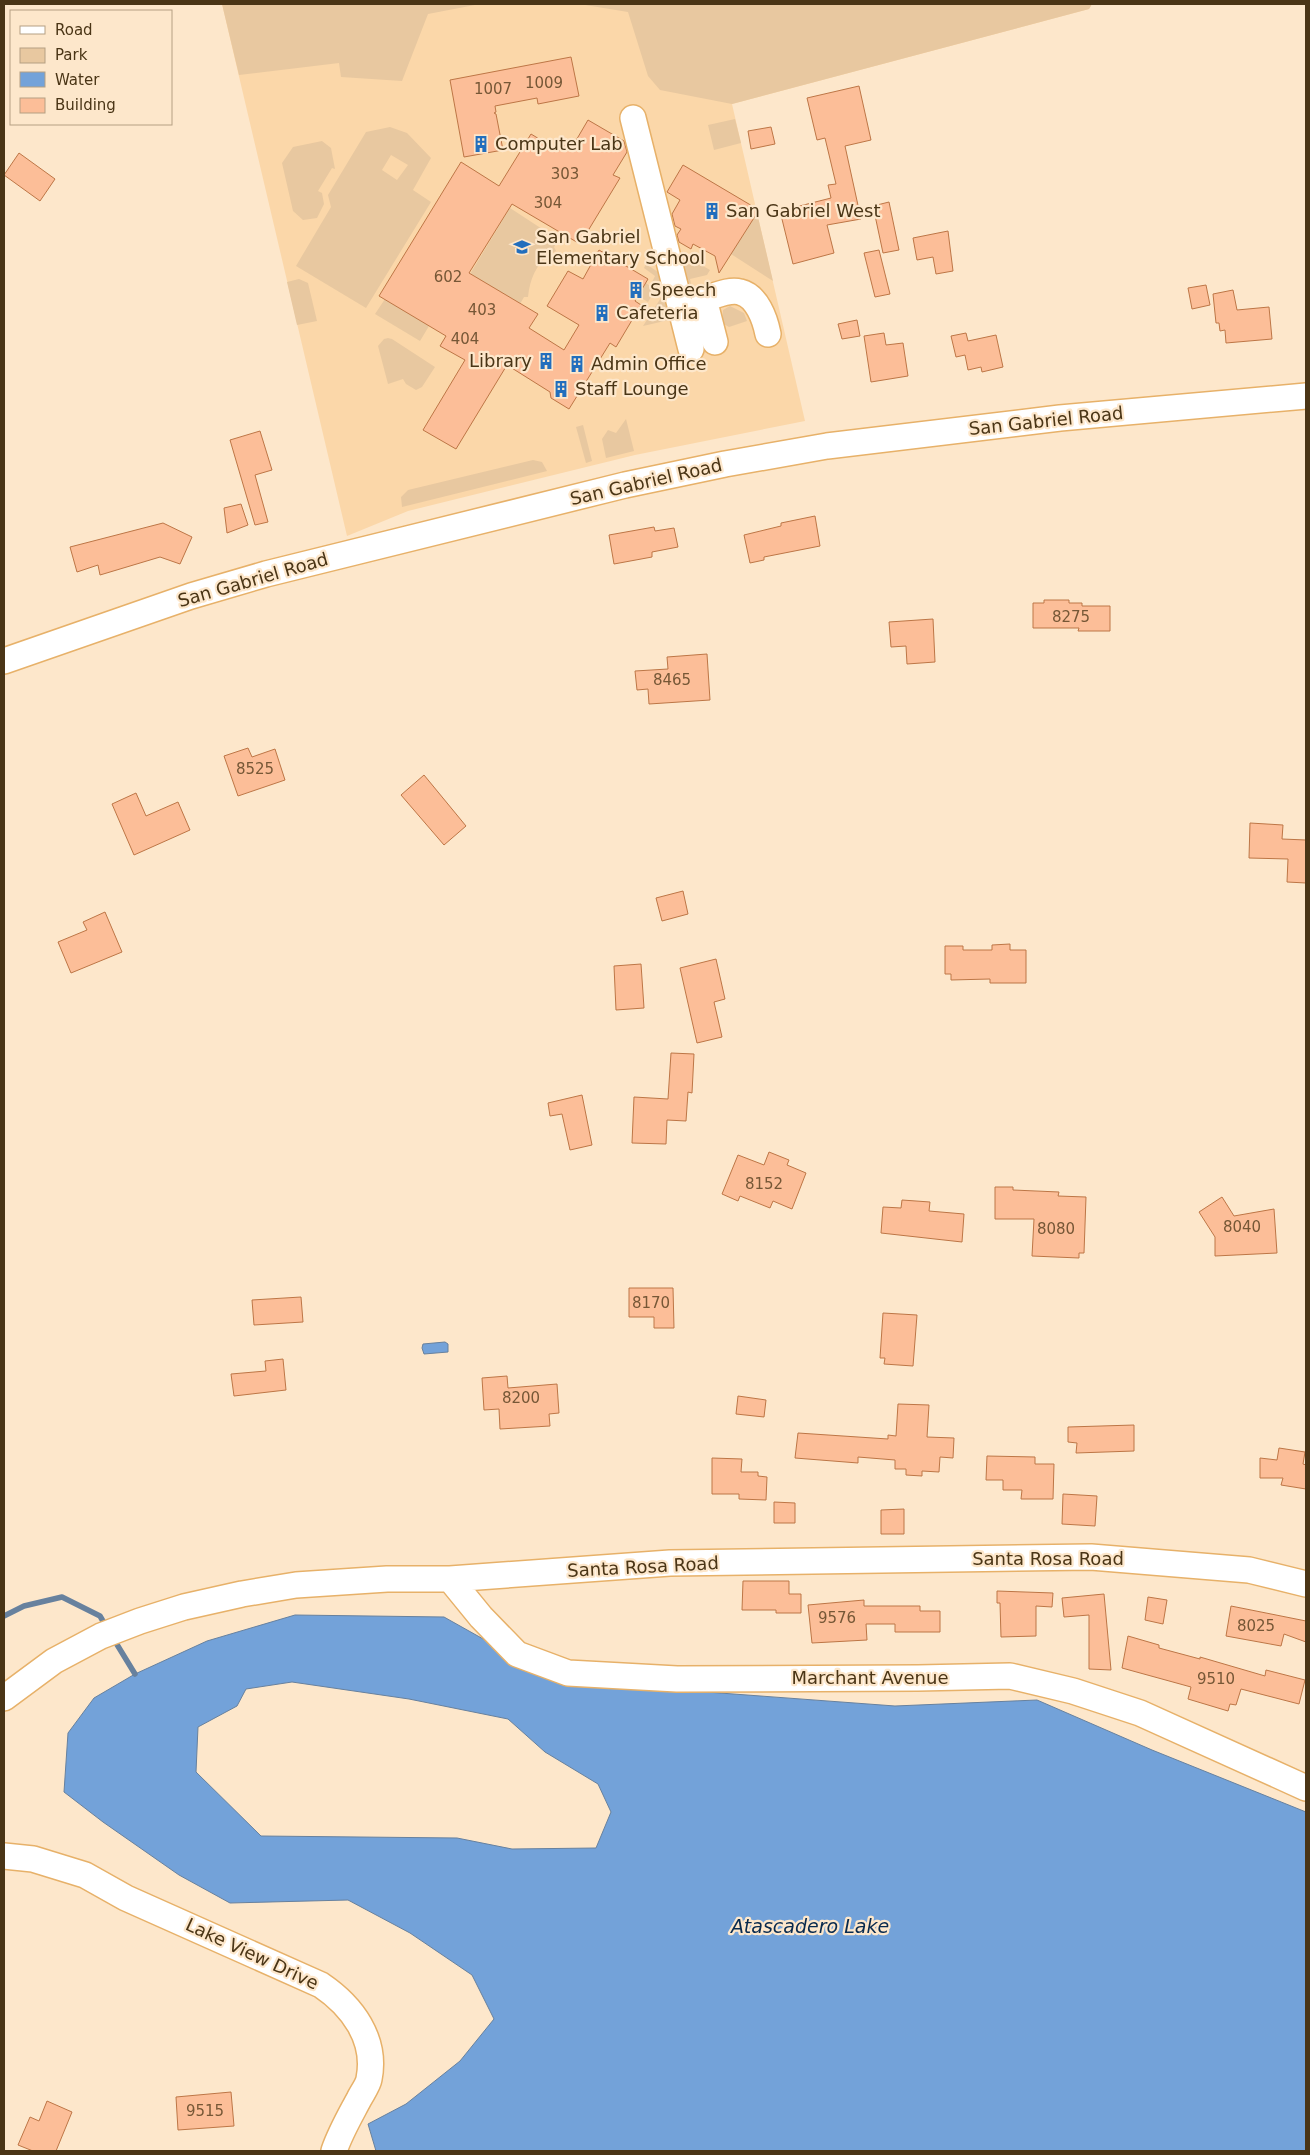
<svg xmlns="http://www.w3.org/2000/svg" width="1310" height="2155" viewBox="0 0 1310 2155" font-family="'DejaVu Sans',sans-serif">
<rect width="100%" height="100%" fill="#fde7cb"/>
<path fill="#fbd7a9" d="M 222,4 L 1092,4 L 1089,9 L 732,104 L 805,421 L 635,455 L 408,511 L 347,536 Z"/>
<path fill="#e8c8a0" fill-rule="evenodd" d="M 222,4 L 480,4 L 428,14 L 402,81 L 341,77 L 339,63 L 239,75 Z
M 579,4 L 1092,4 L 1089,9 L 732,104 L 660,90 L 648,76 L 628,12 Z
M 735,119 L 741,143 L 714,150 L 708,125 Z
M 390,127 L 407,133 L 431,158 L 413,190 L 431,202 L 366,308 L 296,266 L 331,207 L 328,195 L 366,132 ZM 391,155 L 408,165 L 397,180 L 382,170 Z
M 322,141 L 331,148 L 335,169 L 332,168 L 318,191 L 322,193 L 324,204 L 317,218 L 303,220 L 293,211 L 282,163 L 293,147 Z
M 510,208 L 559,240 L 554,247 L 556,251 C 538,260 530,277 528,297 L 524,297 L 520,304 L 470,274 Z
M 757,213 L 773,281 L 731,254 Z
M 686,256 L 710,270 L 707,275 L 690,279 L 701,332 L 679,267 Z
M 646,264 L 658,272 L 661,281 L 648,302 L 638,296 L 646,283 L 650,286 L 655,276 L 644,268 Z
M 299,279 L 308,283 L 317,321 L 297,325 L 287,282 Z
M 664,293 L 669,320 L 643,326 Z
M 385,299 L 429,326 L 420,341 L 375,314 Z
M 730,306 L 744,313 L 747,321 L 729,327 L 722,323 L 723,310 Z
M 388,338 L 392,339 L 435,367 L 422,387 L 416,390 L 406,384 L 403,379 L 388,384 L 378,346 L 384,339 Z
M 626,419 L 634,451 L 606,458 L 602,439 L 608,430 L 616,433 Z
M 583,425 L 592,461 L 586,463 L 576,427 Z
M 533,460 L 542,462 L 547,471 L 402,507 L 401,497 L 408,490 Z"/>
<path fill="#73a2d9" stroke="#67819e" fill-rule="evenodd" d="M 445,1342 L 448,1344 L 448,1352 L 424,1354 L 422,1348 L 423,1344 Z
M 295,1615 L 444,1617 L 558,1681 L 895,1706 L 1037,1700 L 1152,1750 L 1306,1812 L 1306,2151 L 376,2151 L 368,2124 L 406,2104 L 460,2061 L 494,2019 L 472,1975 L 410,1933 L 348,1900 L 230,1903 L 179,1875 L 103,1822 L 64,1792 L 68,1733 L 94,1698 L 135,1674 L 207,1641 ZM 292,1682 L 409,1699 L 508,1719 L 545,1752 L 598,1784 L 611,1812 L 596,1848 L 512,1849 L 457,1838 L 261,1836 L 196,1772 L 198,1727 L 237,1706 L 246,1689 Z"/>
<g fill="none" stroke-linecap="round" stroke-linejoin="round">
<path stroke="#67819e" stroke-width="5.5" d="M 4,1616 L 24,1606 L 62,1597 L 100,1616 L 107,1628
M 113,1638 L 135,1674"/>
</g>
<path fill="#fcbe98" stroke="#bd7646" d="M 571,57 L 579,96 L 538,104 L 537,98 L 495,106 L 496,112 L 494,113 L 496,114 L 503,150 L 464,157 L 450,80 Z
M 859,86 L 871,140 L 845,146 L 861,219 L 827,225 L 834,253 L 793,264 L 780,211 L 831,198 L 828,185 L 836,184 L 825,138 L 817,140 L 807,98 Z
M 588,120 L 624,141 L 627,152 L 613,175 L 620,178 L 580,244 L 512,204 L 469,273 L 538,314 L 529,328 L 564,350 L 579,325 L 547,306 L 568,271 L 583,279 L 599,250 L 648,279 L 635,301 L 641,305 L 616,347 L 610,343 L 569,409 L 551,398 L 550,392 L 507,365 L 456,449 L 423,430 L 465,360 L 440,346 L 446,336 L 379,296 L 461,162 L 499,186 L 531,134 L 559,151 L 563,145 L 571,149 Z
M 771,127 L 775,144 L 751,149 L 748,131 Z
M 19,153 L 55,179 L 40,201 L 4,175 Z
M 683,165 L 759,210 L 719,273 L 715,256 L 693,244 L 691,249 L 679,242 L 677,235 L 681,229 L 675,226 L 672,214 L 680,200 L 667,192 Z
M 889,202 L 899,250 L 883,253 L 873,206 Z
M 948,231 L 953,271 L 936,274 L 933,257 L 917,260 L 913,238 Z
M 879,250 L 890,294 L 875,297 L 864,253 Z
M 1206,285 L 1210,305 L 1192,309 L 1188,288 Z
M 1233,290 L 1237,310 L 1269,307 L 1272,339 L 1226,343 L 1225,330 L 1220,331 L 1219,323 L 1216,323 L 1213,294 Z
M 857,320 L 860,336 L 842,339 L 838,324 Z
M 884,333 L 886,345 L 903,343 L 908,376 L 871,382 L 864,336 Z
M 966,333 L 968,341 L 996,335 L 1003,367 L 982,372 L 981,367 L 968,370 L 965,355 L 956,357 L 951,336 Z
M 260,431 L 272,470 L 255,475 L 268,522 L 255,525 L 230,440 Z
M 241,504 L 248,525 L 227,533 L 224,508 Z
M 815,516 L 820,546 L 764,557 L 764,560 L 750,563 L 744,535 L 781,526 L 781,523 Z
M 163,523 L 192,537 L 180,564 L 160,557 L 100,575 L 98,565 L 77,572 L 70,547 Z
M 654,527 L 655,531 L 674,528 L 678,547 L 652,552 L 652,557 L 614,564 L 609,535 Z
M 1044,600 L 1069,600 L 1069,603 L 1082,603 L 1082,606 L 1110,606 L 1110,631 L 1078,631 L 1079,628 L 1033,628 L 1033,603 L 1044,603 Z
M 933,619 L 935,662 L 907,664 L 906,646 L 891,647 L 889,622 Z
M 707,654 L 710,700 L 649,704 L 648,689 L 637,690 L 635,671 L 668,669 L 667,657 Z
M 248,748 L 252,757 L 275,749 L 285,780 L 238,796 L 224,756 Z
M 424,775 L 466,826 L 444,845 L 401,795 Z
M 136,793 L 146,816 L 178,802 L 190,830 L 134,855 L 112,804 Z
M 1250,823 L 1283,825 L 1282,839 L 1306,840 L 1306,883 L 1287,882 L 1288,859 L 1249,858 Z
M 683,891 L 688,914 L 662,921 L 656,898 Z
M 105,912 L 122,952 L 71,973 L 58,942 L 87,930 L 83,922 Z
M 1010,944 L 1010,950 L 1026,950 L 1026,983 L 990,983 L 990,979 L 951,980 L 951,974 L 945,974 L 945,946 L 963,946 L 963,950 L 992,950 L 992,945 Z
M 716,959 L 725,999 L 714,1002 L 722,1037 L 697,1043 L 680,968 Z
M 641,964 L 644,1008 L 616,1010 L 614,966 Z
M 671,1053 L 694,1054 L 692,1093 L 688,1092 L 686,1121 L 667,1120 L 666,1144 L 632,1143 L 634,1097 L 668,1099 Z
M 582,1095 L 592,1145 L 570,1150 L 562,1114 L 550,1116 L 548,1103 Z
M 769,1152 L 789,1160 L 787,1165 L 806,1173 L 792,1209 L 773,1201 L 770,1208 L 740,1196 L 738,1201 L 722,1194 L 738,1155 L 764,1165 Z
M 995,1187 L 1013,1187 L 1013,1190 L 1059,1192 L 1058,1196 L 1086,1197 L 1084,1253 L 1079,1253 L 1079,1258 L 1032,1256 L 1034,1219 L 995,1219 Z
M 1222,1197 L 1234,1216 L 1274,1209 L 1277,1253 L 1215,1256 L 1215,1237 L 1199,1212 Z
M 902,1200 L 930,1202 L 929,1211 L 964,1214 L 962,1242 L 881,1233 L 883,1207 L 901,1208 Z
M 629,1288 L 673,1288 L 674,1328 L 654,1328 L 654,1317 L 629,1317 Z
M 301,1297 L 303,1322 L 254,1325 L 252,1300 Z
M 883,1313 L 917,1315 L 913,1366 L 884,1364 L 885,1358 L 880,1358 Z
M 283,1359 L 286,1390 L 234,1396 L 231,1374 L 266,1371 L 265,1361 Z
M 507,1376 L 508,1388 L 557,1384 L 559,1413 L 549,1414 L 550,1426 L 500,1429 L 499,1409 L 484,1410 L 482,1378 Z
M 738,1396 L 766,1400 L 764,1417 L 736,1414 Z
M 898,1404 L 929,1405 L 927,1437 L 954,1438 L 953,1458 L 940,1457 L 939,1472 L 922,1471 L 922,1476 L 906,1475 L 906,1469 L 895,1469 L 895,1460 L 858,1457 L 858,1463 L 795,1458 L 798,1433 L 888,1439 L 888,1435 L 896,1436 Z
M 1134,1425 L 1134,1451 L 1076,1453 L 1077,1443 L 1068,1442 L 1068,1427 Z
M 1279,1448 L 1305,1452 L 1303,1464 L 1306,1465 L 1306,1489 L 1281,1485 L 1283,1478 L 1260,1478 L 1260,1458 L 1277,1460 Z
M 987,1456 L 1035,1457 L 1035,1464 L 1054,1464 L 1053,1499 L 1021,1499 L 1022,1490 L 1003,1490 L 1003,1480 L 986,1480 Z
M 712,1458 L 742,1459 L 741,1472 L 758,1472 L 758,1476 L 767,1477 L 766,1500 L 739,1499 L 739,1494 L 712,1494 Z
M 1063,1494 L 1097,1496 L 1095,1526 L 1062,1524 Z
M 774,1502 L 795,1503 L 795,1523 L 774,1523 Z
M 904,1509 L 904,1534 L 881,1534 L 881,1510 Z
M 743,1581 L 789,1581 L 789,1594 L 801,1594 L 801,1613 L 776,1613 L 776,1610 L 742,1610 Z
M 997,1591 L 1053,1593 L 1052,1607 L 1036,1606 L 1036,1636 L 1001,1637 L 1000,1603 L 997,1603 Z
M 1104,1594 L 1111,1670 L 1089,1669 L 1089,1615 L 1064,1617 L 1062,1598 Z
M 1148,1597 L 1167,1600 L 1163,1624 L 1145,1620 Z
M 864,1600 L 864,1606 L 920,1606 L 920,1611 L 940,1611 L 940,1632 L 895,1632 L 895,1624 L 866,1624 L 867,1640 L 812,1643 L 808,1605 Z
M 1231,1606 L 1306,1621 L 1306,1642 L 1284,1634 L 1281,1646 L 1226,1636 Z
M 1128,1636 L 1159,1645 L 1159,1648 L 1200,1659 L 1200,1657 L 1265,1676 L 1266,1670 L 1305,1680 L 1299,1704 L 1241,1689 L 1236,1705 L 1230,1704 L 1228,1711 L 1188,1699 L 1191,1687 L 1122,1668 Z
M 231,2092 L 234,2126 L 178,2130 L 176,2097 Z
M 47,2101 L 72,2112 L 56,2151 L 33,2151 L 18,2145 L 30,2117 L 39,2121 Z"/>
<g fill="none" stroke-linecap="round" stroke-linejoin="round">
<g stroke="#e7b169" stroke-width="28">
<path id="minor" d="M 633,118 L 691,349
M 715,342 L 704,299 C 715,296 729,289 740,292 C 757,296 765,319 768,334
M 4,661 L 191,596 L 266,574 L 625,485 L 725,464 L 827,446 L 1060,418 L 1306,396
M 450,1579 L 481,1617 L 517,1654 L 568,1673 L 677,1679 L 918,1678 L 1010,1676 L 1073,1691 L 1140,1713 L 1306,1788
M 4,1698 L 54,1661 L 101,1636 L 140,1621 L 184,1607 L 242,1594 L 296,1585 L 387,1579 L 450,1579 L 670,1563 L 1091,1557 L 1249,1570 L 1306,1584
M 4,1856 L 33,1859 L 85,1875 L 126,1898 L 321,1985 C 352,2006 377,2039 369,2079 C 368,2085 362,2093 359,2099 C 350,2116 340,2133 334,2151"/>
</g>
<use href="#minor" stroke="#fff" stroke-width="25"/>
</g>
<defs>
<g id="building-bare" transform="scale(1.35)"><path d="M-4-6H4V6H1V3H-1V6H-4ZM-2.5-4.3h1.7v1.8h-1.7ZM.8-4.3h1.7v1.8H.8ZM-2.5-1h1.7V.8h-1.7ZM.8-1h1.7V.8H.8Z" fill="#226ebd" stroke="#fde7cb" stroke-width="2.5" paint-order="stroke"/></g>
<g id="school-bare" transform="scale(1.35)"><path d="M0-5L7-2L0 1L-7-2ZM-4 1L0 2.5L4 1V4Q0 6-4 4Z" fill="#226ebd" stroke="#fde7cb" stroke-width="2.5" paint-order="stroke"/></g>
</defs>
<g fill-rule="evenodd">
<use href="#building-bare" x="481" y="144"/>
<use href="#building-bare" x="712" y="211"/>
<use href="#school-bare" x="522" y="247"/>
<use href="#building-bare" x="636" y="290"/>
<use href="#building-bare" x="602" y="313"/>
<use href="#building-bare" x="546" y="361"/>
<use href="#building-bare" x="577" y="364"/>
<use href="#building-bare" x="561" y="389"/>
</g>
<g text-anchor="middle" stroke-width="4.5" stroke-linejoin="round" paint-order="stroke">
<g font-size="15" fill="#765736">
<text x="544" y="88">1009</text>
<text x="493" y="94">1007</text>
<text x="565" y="179">303</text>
<text x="548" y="208">304</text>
<text x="448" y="282">602</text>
<text x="482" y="315">403</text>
<text x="465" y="344">404</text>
<text x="1071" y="622">8275</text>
<text x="672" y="685">8465</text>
<text x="255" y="774">8525</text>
<text x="764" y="1189">8152</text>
<text x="1242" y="1232">8040</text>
<text x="1056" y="1234">8080</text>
<text x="651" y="1308">8170</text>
<text x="521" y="1403">8200</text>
<text x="837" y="1623">9576</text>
<text x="1256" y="1631">8025</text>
<text x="1216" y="1684">9510</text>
<text x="205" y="2116">9515</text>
</g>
<g font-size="18" fill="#4a3516" stroke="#fde7cb" text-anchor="start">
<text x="495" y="150">Computer Lab</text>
<text x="726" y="217">San Gabriel West</text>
<text x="536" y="243">San Gabriel<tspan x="536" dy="21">Elementary School</tspan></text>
<text x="650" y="296">Speech</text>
<text x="616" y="319">Cafeteria</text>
<text x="532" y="367" text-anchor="end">Library</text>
<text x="591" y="370">Admin Office</text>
<text x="575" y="395">Staff Lounge</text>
</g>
<g font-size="18" fill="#4a3516" stroke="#fde7cb">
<text transform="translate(1046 421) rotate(-6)" y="6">San Gabriel Road</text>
<text transform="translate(646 482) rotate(-13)" y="6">San Gabriel Road</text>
<text transform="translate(253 580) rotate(-16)" y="6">San Gabriel Road</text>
<text x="1048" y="1565">Santa Rosa Road</text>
<text transform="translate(643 1567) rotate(-3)" y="6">Santa Rosa Road</text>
<text x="870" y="1684">Marchant Avenue</text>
<text transform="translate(252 1954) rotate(25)" y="6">Lake View Drive</text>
</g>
<g font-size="19" font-style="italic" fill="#082a4e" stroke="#fde7cb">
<text x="810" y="1933">Atascadero Lake</text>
</g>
</g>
<rect width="1310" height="2155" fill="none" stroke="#4a3516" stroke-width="10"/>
<rect x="10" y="10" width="162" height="115" fill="#fde7cb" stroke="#b5a083"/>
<rect x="20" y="26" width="25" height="8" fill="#ffffff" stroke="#b5a083"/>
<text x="55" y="35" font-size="15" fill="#4a3516">Road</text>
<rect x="20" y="48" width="25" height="15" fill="#e8c8a0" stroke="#b5a083"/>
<text x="55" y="60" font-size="15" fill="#4a3516">Park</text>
<rect x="20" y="72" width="25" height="15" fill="#73a2d9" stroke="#b5a083"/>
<text x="55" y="85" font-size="15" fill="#4a3516">Water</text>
<rect x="20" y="98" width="25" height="15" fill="#fcbe98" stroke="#b5a083"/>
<text x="55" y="110" font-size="15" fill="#4a3516">Building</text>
</svg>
